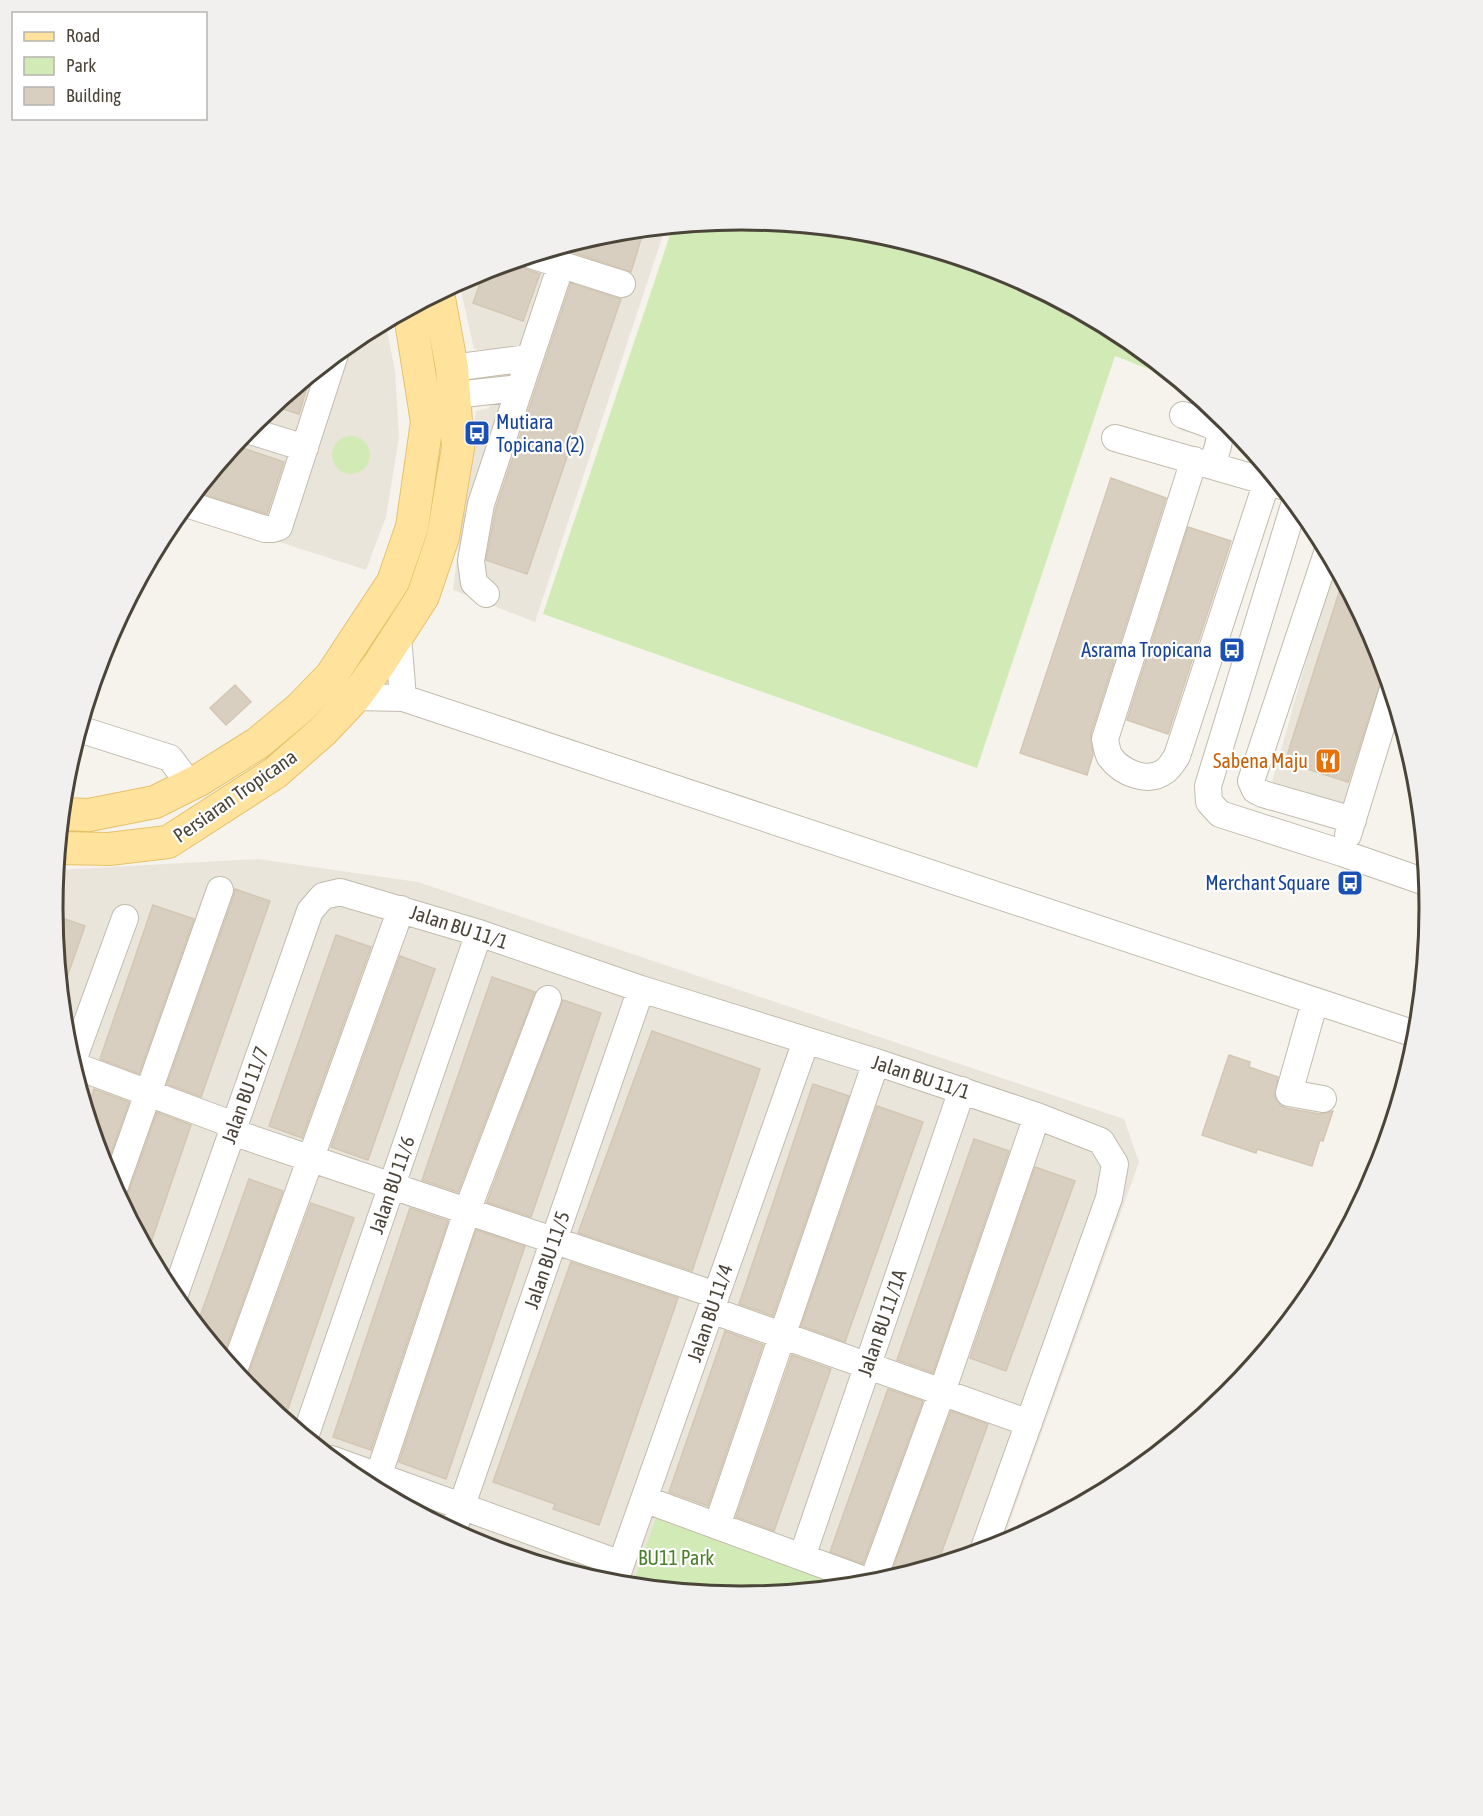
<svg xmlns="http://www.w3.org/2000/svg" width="1483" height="1816" viewBox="0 0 1483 1816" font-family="'Asap Condensed',sans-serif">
<rect width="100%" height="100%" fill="#f6f3ec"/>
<path fill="#eae5da" d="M 666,226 L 535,622 L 453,590 L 476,411 L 489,408 L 491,351 L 474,349 L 459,282 L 478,271 L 607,232 Z
M 385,321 L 395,371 L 399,437 L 386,517 L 366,570 L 181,510 L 255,421 L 359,335 Z
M 1334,562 L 1378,645 L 1395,701 L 1361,812 L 1270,789 Z
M 258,859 L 418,882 L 1124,1119 L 1139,1162 L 1001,1546 L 876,1584 L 741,1597 L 607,1584 L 478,1544 L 358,1481 L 254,1395 L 168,1290 L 105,1171 L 66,1042 L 53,908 L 56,870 Z"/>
<path fill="#d2eab5" d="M 742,219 L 876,232 L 1005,272 L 1125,335 L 1180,381 L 1115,356 L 977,768 L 543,614 L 673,226 Z
M332 455a19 19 0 1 1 38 0a19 19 0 1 1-38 0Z
M 656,1518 L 849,1586 L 741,1597 L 632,1586 Z"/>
<path fill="#d8cfc1" stroke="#d3c7b4" stroke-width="1.5" d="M 644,229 L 631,272 L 557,247 L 607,232 Z
M 517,260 L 520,265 L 526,269 L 540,274 L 523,321 L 473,303 L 485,269 Z
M 571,283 L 621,299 L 527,574 L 486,560 L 496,508 Z
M 311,374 L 299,414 L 273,406 L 288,393 Z
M 234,445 L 284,462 L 267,514 L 196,492 Z
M 1111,478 L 1166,498 L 1091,734 L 1093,755 L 1087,775 L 1020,753 Z
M 1188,527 L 1231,541 L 1168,734 L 1127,720 Z
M 1343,580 L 1378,645 L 1385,668 L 1348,782 L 1285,762 Z
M 235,685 L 251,702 L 226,725 L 210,708 Z
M 235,889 L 270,901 L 201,1097 L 167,1084 L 234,895 Z
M 153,905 L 194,919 L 139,1074 L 100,1059 Z
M 53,915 L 85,926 L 61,994 L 55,935 Z
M 336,935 L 371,947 L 302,1138 L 269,1126 Z
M 400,956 L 435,969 L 368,1160 L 331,1147 Z
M 492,977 L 535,992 L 458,1192 L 422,1180 Z
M 563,1000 L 601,1013 L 531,1217 L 487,1202 Z
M 652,1031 L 760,1069 L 692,1271 L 578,1233 Z
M 1229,1055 L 1250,1062 L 1249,1067 L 1278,1077 L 1275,1097 L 1280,1105 L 1286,1108 L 1320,1114 L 1333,1111 L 1323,1141 L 1320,1140 L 1312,1166 L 1257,1149 L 1256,1153 L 1202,1135 Z
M 813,1084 L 849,1096 L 773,1316 L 739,1304 Z
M 94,1089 L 129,1102 L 105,1171 L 87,1111 Z
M 877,1106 L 923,1122 L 845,1342 L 801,1326 Z
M 157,1112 L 191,1125 L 148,1251 L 121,1202 L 128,1194 Z
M 974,1139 L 1009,1151 L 933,1373 L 897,1360 Z
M 1035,1167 L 1075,1181 L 1006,1371 L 970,1358 Z
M 249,1179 L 283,1191 L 223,1357 L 197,1325 Z
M 311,1203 L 354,1218 L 284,1420 L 254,1395 L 243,1382 L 248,1375 Z
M 410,1208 L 448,1221 L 371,1450 L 333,1437 Z
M 476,1230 L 525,1246 L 446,1479 L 399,1462 Z
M 571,1262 L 678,1298 L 599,1525 L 553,1509 L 555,1504 L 493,1482 Z
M 725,1331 L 763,1345 L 708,1506 L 669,1492 Z
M 792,1355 L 831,1369 L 774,1531 L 736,1517 Z
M 888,1389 L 923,1401 L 863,1564 L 830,1552 Z
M 951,1411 L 988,1424 L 937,1565 L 889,1579 Z"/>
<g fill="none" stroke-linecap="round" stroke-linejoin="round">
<g stroke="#c2bbae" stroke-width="28">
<path id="minor" d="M 531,255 L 622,284
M 452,368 L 529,358
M 454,395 L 519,388
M 1183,415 C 1221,429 1226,425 1212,465
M 247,430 L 305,448
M 1115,438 L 1282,486
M 1194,460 L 1105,739 C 1106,745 1107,752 1110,757 C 1122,773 1148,784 1165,771 C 1170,768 1174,760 1177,756 L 1267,481
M 1295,502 L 1208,786 L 1209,802 L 1220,814 L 1342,853 L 1428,883
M 186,504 L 265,529 L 273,529 L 279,527 L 335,354
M 1328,550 L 1251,781 L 1255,790 L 1263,794 L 1353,820
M 486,594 L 474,583 L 471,561 L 481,504 L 561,265
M 355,697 L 403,698 L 398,636
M 403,698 L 1418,1035
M 79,729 L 170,758 L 190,785
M 1348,835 L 1392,692
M 1315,1001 L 1289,1093 L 1323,1099
M 72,1063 L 125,918
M 73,1065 L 234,1125
M 232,1132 L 716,1295
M 114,1189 L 220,890
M 174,1297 L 310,911 L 323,896 L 340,892 L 479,933 L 641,989 L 876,1062 L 1037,1116 L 1101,1141 L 1115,1164 L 1109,1198 L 983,1551
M 711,1310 L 1029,1423
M 234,1370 L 401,909
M 305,1437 L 479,933
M 331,1459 L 621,1564
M 374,1489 L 467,1211 L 548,999
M 644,1499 L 875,1584
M 717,1526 L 876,1062
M 453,1531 L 641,989
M 802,1557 L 962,1090
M 872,1583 L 942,1392 L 1037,1116
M 614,1584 L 806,1041"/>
</g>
<g stroke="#e6c16a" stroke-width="34">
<path id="major" d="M 62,814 L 89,815 L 155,802 L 199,780 L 258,743 L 300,708 L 331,676 L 393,582 L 412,527 L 427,422 L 409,308
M 58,848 L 109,849 L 168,842 L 275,773 L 323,731 L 355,697 L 380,663 L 423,596 L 443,537 L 458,448 L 452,368 L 438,293"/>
</g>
<use href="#minor" stroke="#fff" stroke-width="26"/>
<use href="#major" stroke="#ffe39c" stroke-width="32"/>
</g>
<defs>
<g id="bus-square" transform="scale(1.35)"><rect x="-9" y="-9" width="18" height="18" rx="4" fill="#1a4fb4" stroke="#fff"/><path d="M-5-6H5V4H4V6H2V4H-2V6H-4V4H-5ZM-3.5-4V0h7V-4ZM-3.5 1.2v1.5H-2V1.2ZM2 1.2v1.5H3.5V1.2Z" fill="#fff"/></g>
<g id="restaurant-square" transform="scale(1.35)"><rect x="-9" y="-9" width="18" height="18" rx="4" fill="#e8710a" stroke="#fff"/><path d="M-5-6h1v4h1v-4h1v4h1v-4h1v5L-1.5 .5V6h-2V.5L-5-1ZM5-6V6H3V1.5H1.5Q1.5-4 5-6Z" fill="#fff"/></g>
</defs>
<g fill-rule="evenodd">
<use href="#bus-square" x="477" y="433"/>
<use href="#bus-square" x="1232" y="650"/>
<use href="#restaurant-square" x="1328" y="761"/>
<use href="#bus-square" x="1350" y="883"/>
</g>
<g text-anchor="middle" stroke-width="4.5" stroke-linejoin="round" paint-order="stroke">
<g font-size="20" fill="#164399" stroke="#fff" text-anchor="end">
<text x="496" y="429" text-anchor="start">Mutiara<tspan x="496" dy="23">Topicana (2)</tspan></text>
<text x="1212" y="657">Asrama Tropicana</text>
<text x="1330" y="890">Merchant Square</text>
</g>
<g font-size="20" fill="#c56008" stroke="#fff" text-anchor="end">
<text x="1308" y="768">Sabena Maju</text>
</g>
<g font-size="20" fill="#4b4439" stroke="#fff">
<text transform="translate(235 796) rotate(-35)" y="7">Persiaran Tropicana</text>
<text transform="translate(459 927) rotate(18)" y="7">Jalan BU 11/1</text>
<text transform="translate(921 1077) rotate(18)" y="7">Jalan BU 11/1</text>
<text transform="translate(245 1095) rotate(-70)" y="7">Jalan BU 11/7</text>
<text transform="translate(392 1185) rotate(-71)" y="7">Jalan BU 11/6</text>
<text transform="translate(547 1260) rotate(-71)" y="7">Jalan BU 11/5</text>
<text transform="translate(710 1313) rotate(-71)" y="7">Jalan BU 11/4</text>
<text transform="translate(882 1323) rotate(-71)" y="7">Jalan BU 11/1A</text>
</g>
<g font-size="20" fill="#4a7f2a" stroke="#fff">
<text x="676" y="1565">BU11 Park</text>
</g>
</g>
<path d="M0 0H1483V1816H0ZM63 908a678 678 0 1 1 1356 0a678 678 0 1 1-1356 0Z" fill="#f1f0ef" fill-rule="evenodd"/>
<path fill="none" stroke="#4b4439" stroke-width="3" d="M63 908a678 678 0 1 1 1356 0a678 678 0 1 1-1356 0Z"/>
<rect x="12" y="12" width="195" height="108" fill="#ffffff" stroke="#b7b4b0" stroke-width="1.5"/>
<rect x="24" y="32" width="30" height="9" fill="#ffe39c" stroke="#b7b4b0" stroke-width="1.5"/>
<text x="66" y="42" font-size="18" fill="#4b4439">Road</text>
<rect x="24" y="57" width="30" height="18" fill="#d2eab5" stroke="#b7b4b0" stroke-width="1.5"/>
<text x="66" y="72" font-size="18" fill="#4b4439">Park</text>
<rect x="24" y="87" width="30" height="18" fill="#d8cfc1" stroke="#b7b4b0" stroke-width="1.5"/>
<text x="66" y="102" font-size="18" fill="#4b4439">Building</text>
</svg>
